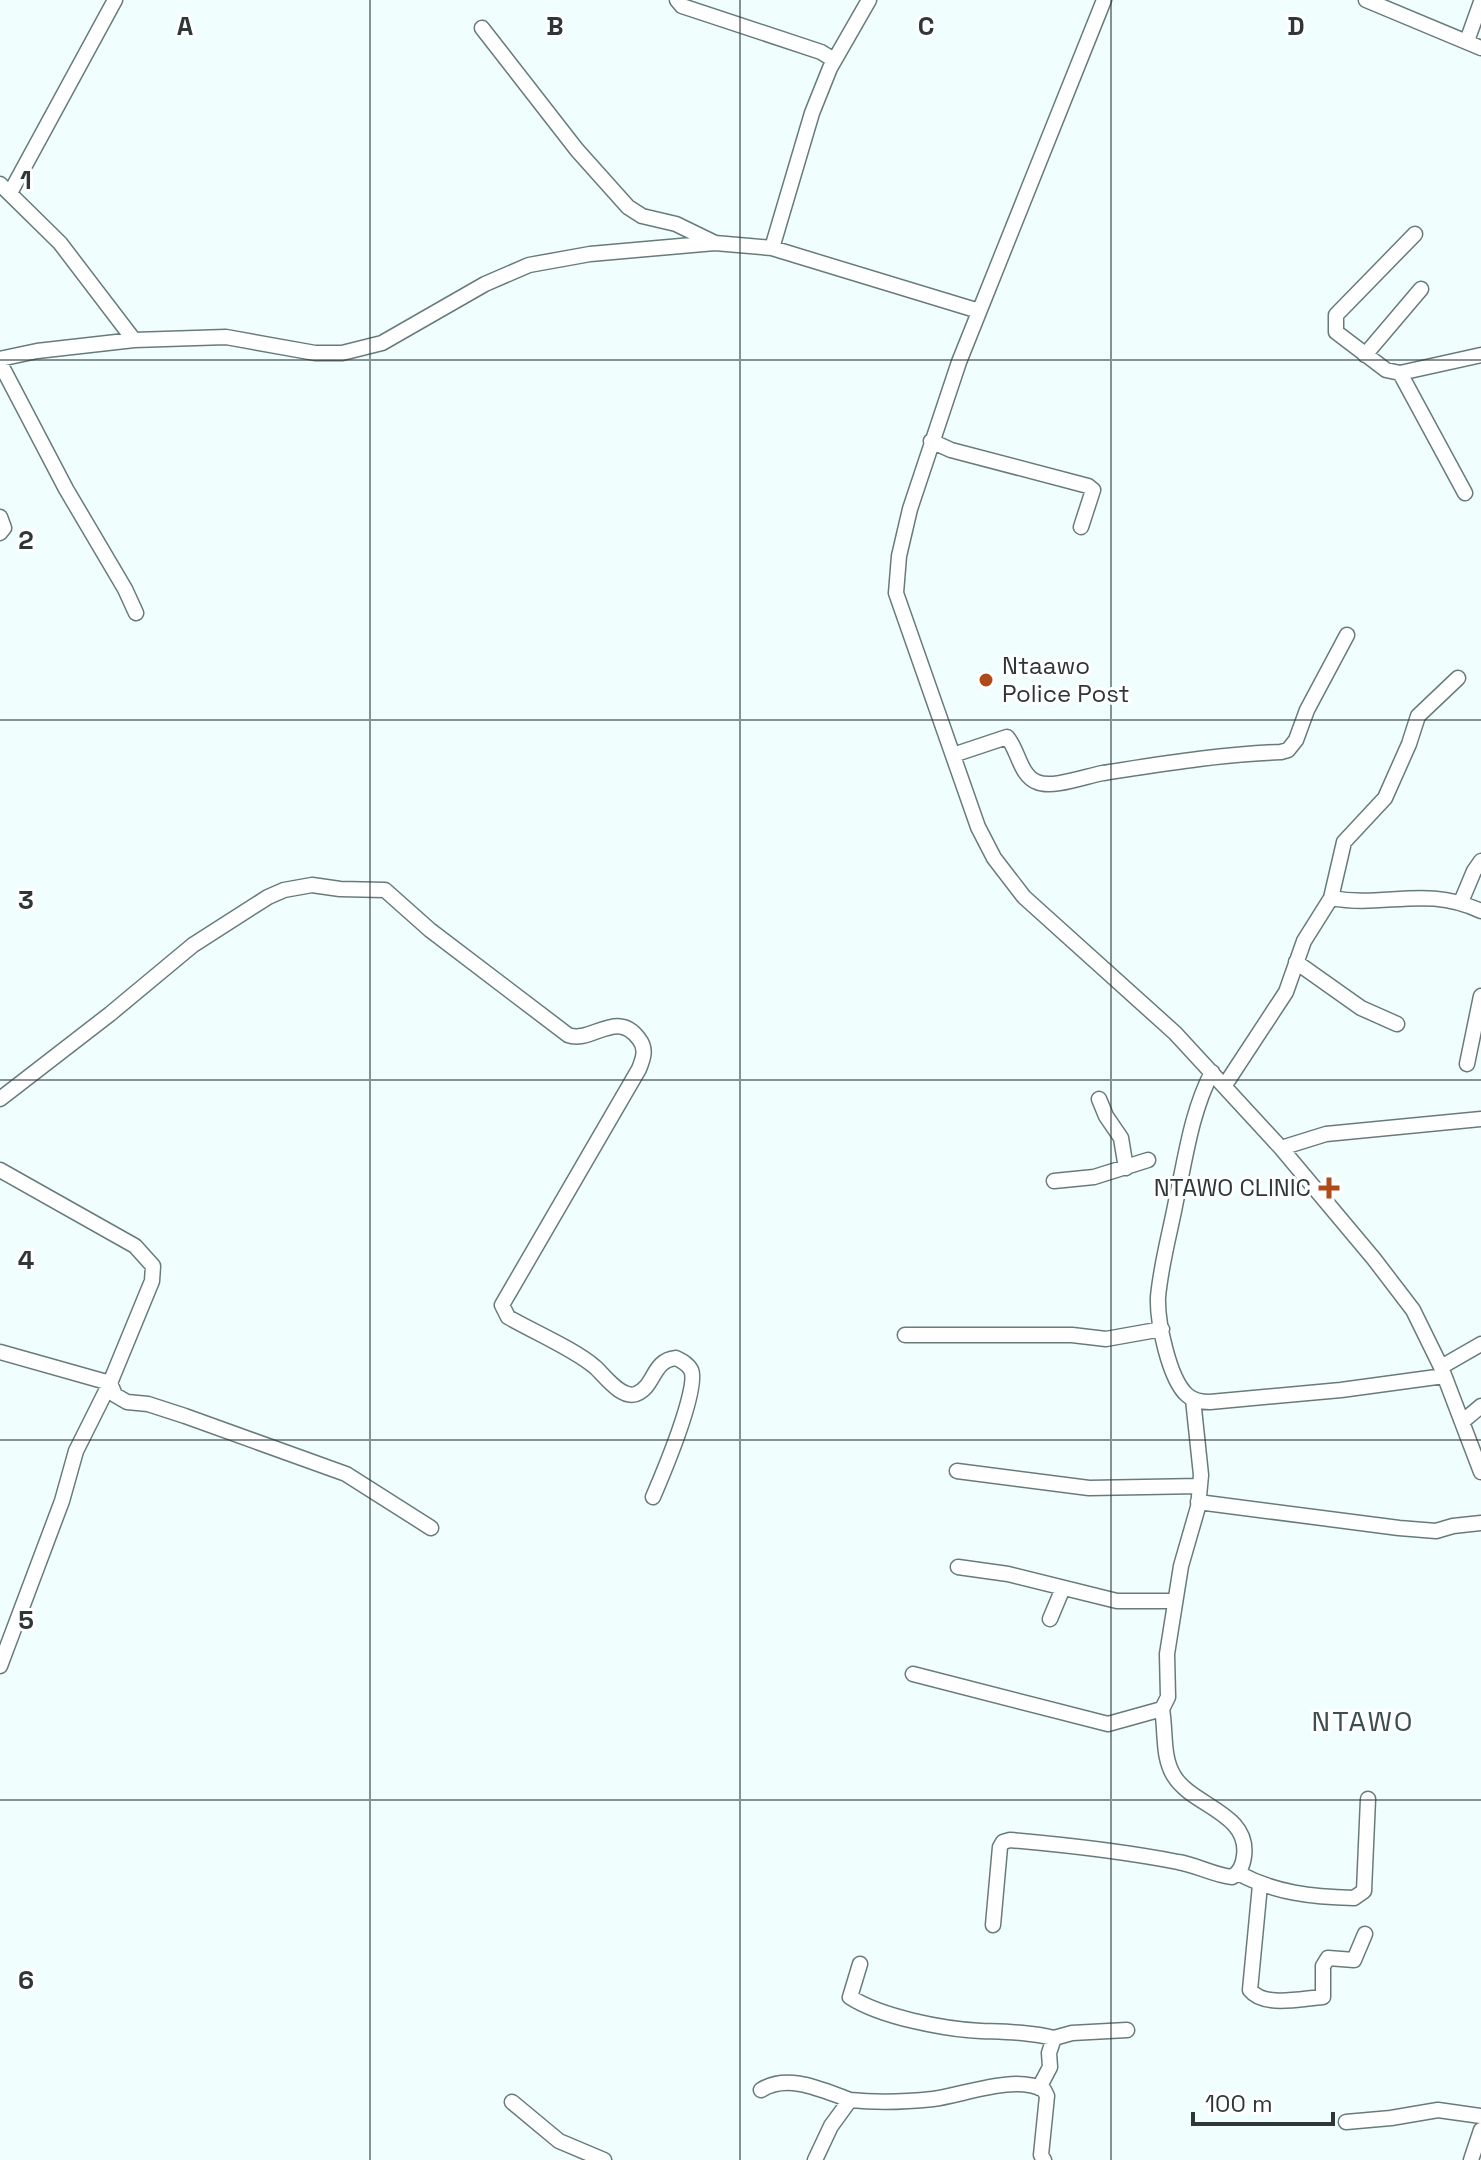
<svg xmlns="http://www.w3.org/2000/svg" width="1481" height="2160" viewBox="0 0 1481 2160" font-family="'Space Grotesk',sans-serif">
<rect width="100%" height="100%" fill="#f1fefe"/>
<g fill="none" stroke-linecap="round" stroke-linejoin="round">
<g stroke="#687b7b" stroke-width="17">
<path id="minor" d="M 677,0 L 682,6 L 821,52 L 834,60
M 1104,0 L 959,362 L 910,509 L 899,556 L 896,593 L 978,827 L 994,858 L 1024,897 L 1175,1033 L 1281,1148 L 1374,1259 L 1413,1310 L 1441,1367 L 1481,1472
M 1366,0 L 1481,48
M 482,28 L 577,150 L 628,207 L 642,216 L 676,224 L 715,243
M 1467,41 L 1481,2
M 0,184 L 60,243 L 134,340
M 10,193 L 115,0
M 1415,234 L 1336,315 L 1336,332 L 1386,370 L 1400,373 L 1481,355
M 772,248 L 812,113 L 830,68 L 869,0
M 1365,355 L 1421,289
M 0,359 L 37,351 L 134,340 L 226,337 L 315,353 L 342,353 L 382,343 L 485,284 L 529,265 L 590,254 L 715,243 L 772,248 L 979,311
M 0,363 L 66,489 L 125,589 L 136,613
M 1400,373 L 1465,493
M 931,441 L 951,450 L 1088,486 L 1093,490 L 1081,527
M 0,517 L 4,528 L 0,533
M 953,755 L 1007,737 C 1018,749 1020,776 1037,782 C 1052,789 1086,776 1103,773 C 1162,764 1222,754 1281,752 L 1288,750 L 1296,740 L 1307,710 L 1347,635
M 1331,898 C 1386,908 1425,885 1481,911
M 1461,902 L 1474,871 L 1481,861
M 1296,962 L 1361,1008 L 1397,1024
M 1467,1064 L 1481,996
M 1212,1072 C 1191,1113 1186,1156 1176,1201 C 1170,1233 1161,1264 1158,1297 C 1157,1321 1169,1379 1187,1395 C 1194,1401 1201,1402 1210,1402 L 1341,1390 L 1444,1376
M 1225,1085 L 1286,992 L 1304,941 L 1331,898 L 1344,842 L 1385,798 L 1409,744 L 1418,716 L 1458,678
M 0,1099 L 110,1014 L 193,945 L 268,897 L 284,890 L 312,885 L 340,889 L 385,890 L 430,930 L 568,1035 C 591,1044 617,1008 639,1039 C 647,1049 643,1059 639,1069 L 502,1305 L 508,1317 C 534,1332 574,1349 595,1367 C 605,1376 621,1399 636,1394 C 655,1387 652,1360 676,1358 C 682,1361 688,1364 691,1370 C 700,1387 662,1476 653,1497
M 1099,1099 L 1106,1116 L 1121,1138 L 1126,1168
M 1281,1148 L 1326,1134 L 1481,1119
M 0,1170 L 135,1246 L 153,1266 L 152,1281 L 110,1383 L 76,1451 L 62,1501 L 0,1666
M 1054,1181 L 1094,1177 L 1148,1160
M 905,1335 L 1072,1335 L 1106,1339 L 1162,1329
M 0,1352 L 110,1383 L 115,1395 L 127,1402 L 148,1404 L 185,1416 L 346,1474 L 431,1528
M 1441,1367 L 1481,1344
M 1462,1422 L 1481,1406
M 957,1471 L 1089,1488 L 1200,1486
M 1198,1502 L 1399,1528 L 1436,1531 L 1453,1526 L 1481,1523
M 958,1567 L 1008,1574 L 1117,1601 L 1175,1601
M 1050,1619 L 1063,1588
M 913,1674 L 1108,1724 L 1162,1709 L 1168,1697 L 1167,1654 L 1181,1566 L 1198,1507 L 1201,1475 L 1193,1399
M 1238,1873 C 1275,1893 1312,1897 1354,1898 L 1364,1891 L 1368,1799
M 1260,1885 L 1250,1990 C 1264,2008 1303,1998 1323,1997 L 1323,1966 L 1328,1958 L 1354,1960 L 1365,1934
M 993,1925 L 1000,1847 L 1003,1842 L 1010,1840 C 1067,1845 1122,1851 1178,1862 C 1197,1865 1213,1875 1232,1877 C 1239,1873 1243,1865 1244,1856 C 1250,1813 1192,1806 1174,1776 C 1162,1757 1166,1732 1162,1709
M 860,1964 L 850,1997 C 881,2017 943,2029 981,2031 C 1006,2032 1029,2032 1054,2038
M 1039,2088 L 1050,2067 L 1049,2053 L 1054,2038 L 1072,2033 L 1127,2030
M 761,2090 C 788,2073 822,2090 850,2100
M 512,2102 L 559,2141 L 604,2160
M 1346,2122 L 1391,2118 L 1438,2110 L 1481,2116
M 815,2160 L 831,2126 L 850,2100 C 878,2103 905,2102 933,2099 C 964,2095 1015,2074 1044,2090 L 1047,2096 L 1041,2155 L 1044,2160
M 1471,2160 L 1481,2130"/>
</g>
<use href="#minor" stroke="#fff" stroke-width="14"/>
</g>
<path fill="none" stroke="#2e3637" stroke-width="2" stroke-opacity="0.55" d="M 370,0 L 370,2160M 740,0 L 740,2160M 1111,0 L 1111,2160M 0,360 L 1481,360M 0,720 L 1481,720M 0,1080 L 1481,1080M 0,1440 L 1481,1440M 0,1800 L 1481,1800"/>
<g fill="#af4b1a" stroke="#fff" stroke-width="3">
<circle cx="986" cy="680" r="8"/>
<path d="M1325 1176h8v8h8v8h-8v8h-8v-8h-8v-8h8z"/>
</g>
<g text-anchor="middle" stroke-width="6" stroke-linejoin="round" paint-order="stroke">
<g font-size="24" fill="#2e3637" stroke="#fff" text-anchor="start">
<text x="1002" y="674">Ntaawo<tspan x="1002" dy="28">Police Post</tspan></text>
<text x="1311" y="1196" text-anchor="end">NTAWO CLINIC</text>
</g>
<g font-size="28" letter-spacing="2" fill="#3c4e4f" stroke="#fff">
<text x="1363" y="1731">NTAWO</text>
</g>
</g>
<g font-size="26" text-anchor="middle" font-weight="bold" fill="#2e3637" stroke="#fff" stroke-width="6" stroke-linejoin="round" paint-order="stroke">
<text x="185" y="35">A</text>
<text x="555" y="35">B</text>
<text x="926" y="35">C</text>
<text x="1296" y="35">D</text>
<text x="26" y="189">1</text>
<text x="26" y="549">2</text>
<text x="26" y="909">3</text>
<text x="26" y="1269">4</text>
<text x="26" y="1629">5</text>
<text x="26" y="1989">6</text>
</g>
<path d="M1193 2112v12h140v-12" fill="none" stroke="#2e3637" stroke-width="4"/>
<text x="1205" y="2112" font-size="24" fill="#2e3637" stroke="#ffffff" stroke-width="6" paint-order="stroke">100 m</text>
</svg>
